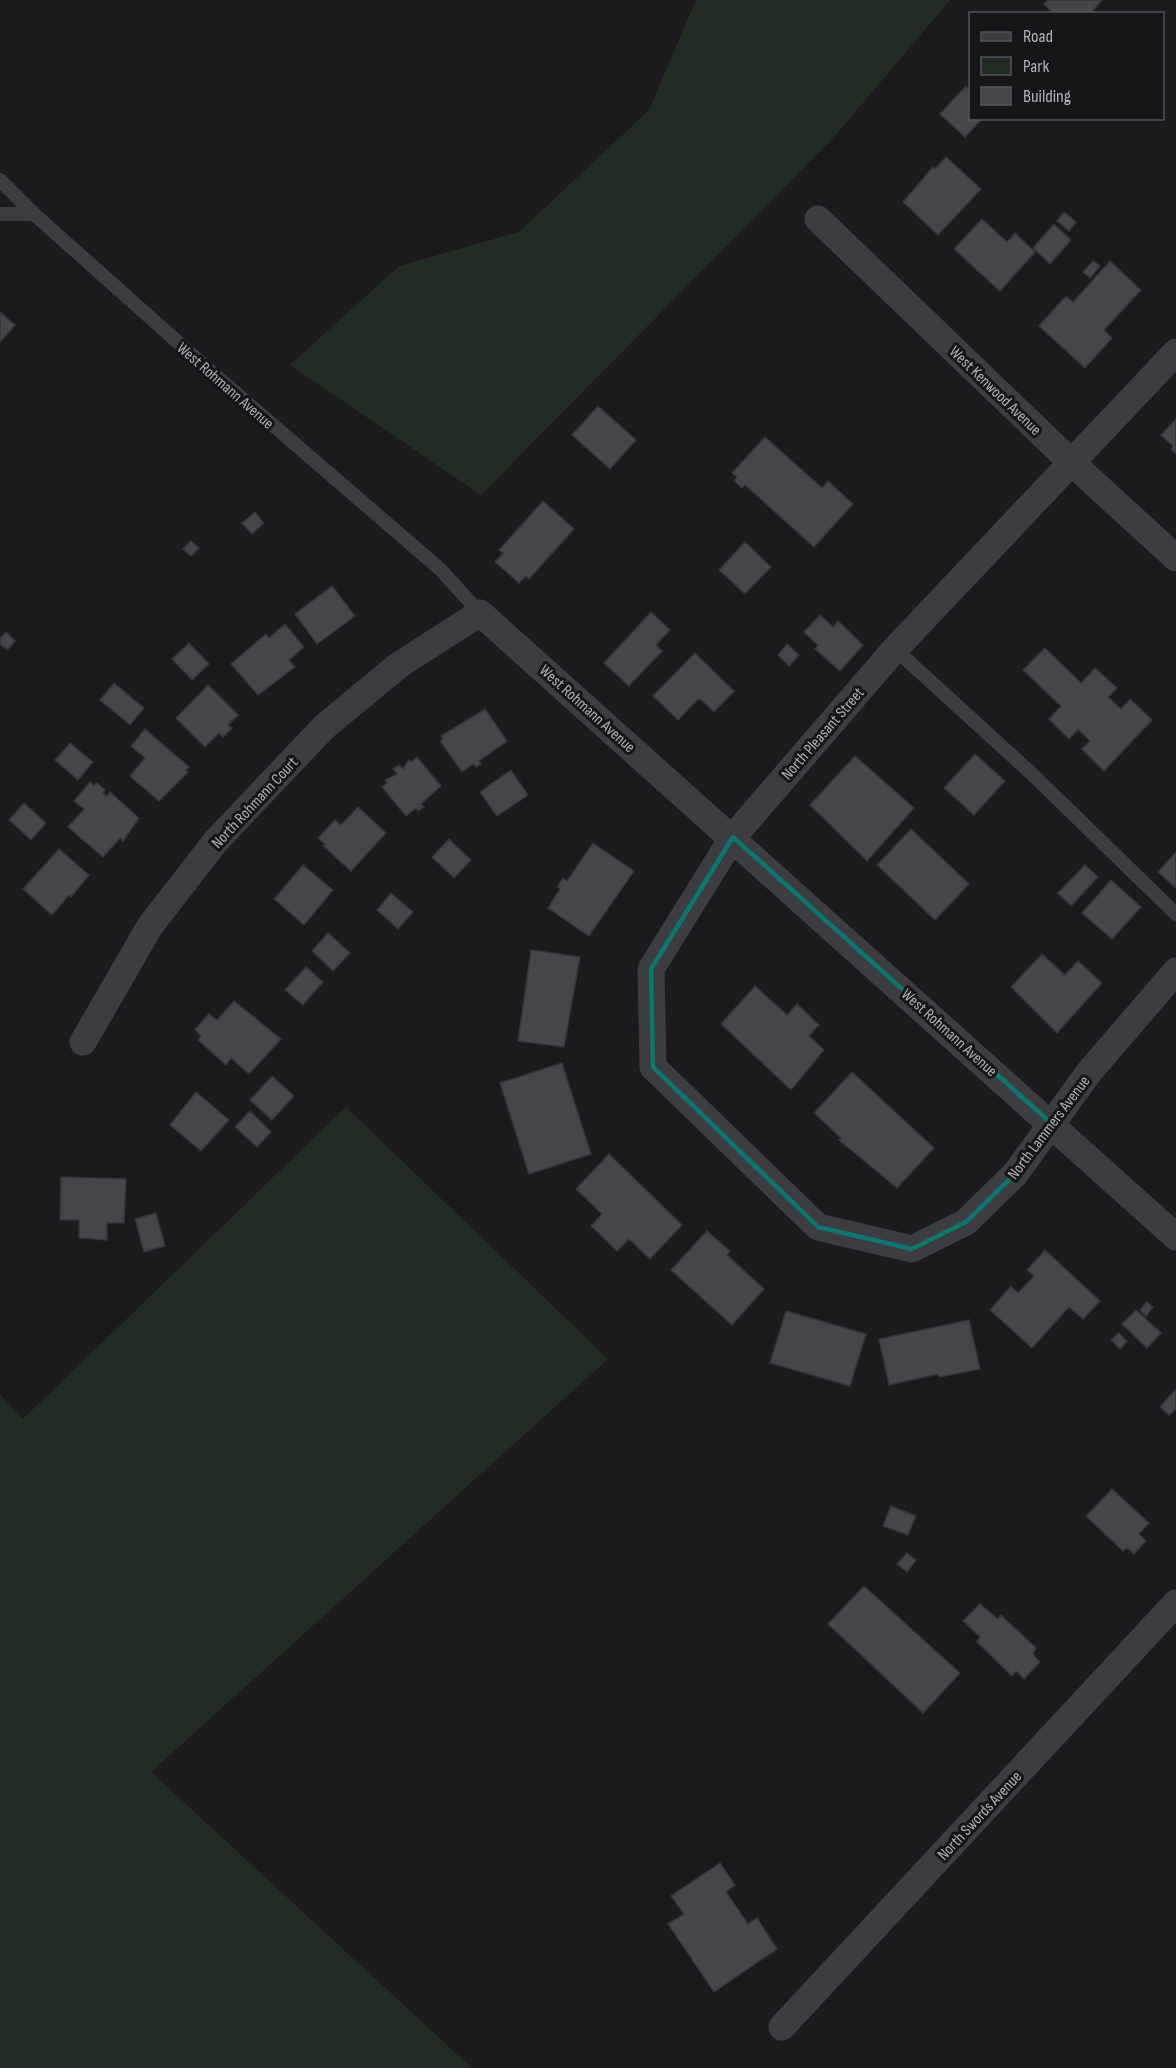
<svg xmlns="http://www.w3.org/2000/svg" width="1176" height="2068" viewBox="0 0 1176 2068" font-family="'Sofia Sans Condensed',sans-serif">
<rect width="100%" height="100%" fill="#1b1b1d"/>
<path fill="#232c24" d="M 696,0 L 950,0 L 834,137 L 481,495 L 290,365 L 399,266 L 519,232 L 649,110 Z
M 346,1107 L 608,1359 L 151,1772 L 472,2068 L 0,2068 L 0,1394 L 23,1419 Z"/>
<path fill="#45464a" stroke="#353539" stroke-width="1.5" d="M 1048,0 L 1102,0 L 1090,14 L 1054,14 L 1044,4 Z
M 966,86 L 970,91 L 970,118 L 983,118 L 965,137 L 940,114 Z
M 946,157 L 981,189 L 938,235 L 903,202 L 933,167 L 935,169 Z
M 1064,212 L 1076,222 L 1069,231 L 1057,221 Z
M 982,219 L 1007,242 L 1015,233 L 1035,252 L 1000,291 L 954,249 Z
M 1054,224 L 1071,240 L 1050,264 L 1033,248 Z
M 1093,261 L 1100,266 L 1090,278 L 1083,272 Z
M 1110,261 L 1141,290 L 1104,330 L 1112,338 L 1085,368 L 1039,326 L 1066,296 L 1073,302 Z
M 0,312 L 15,325 L 0,342 Z
M 598,406 L 636,440 L 610,469 L 572,435 Z
M 1176,419 L 1176,454 L 1171,449 L 1173,446 L 1161,435 Z
M 765,437 L 822,488 L 828,481 L 853,504 L 814,547 L 745,485 L 742,488 L 734,481 L 737,477 L 732,473 Z
M 543,501 L 574,529 L 529,579 L 526,576 L 519,583 L 495,562 L 503,553 L 499,550 Z
M 255,512 L 264,523 L 252,534 L 242,523 Z
M 191,541 L 199,548 L 191,556 L 183,549 Z
M 745,542 L 771,567 L 745,594 L 719,570 Z
M 332,586 L 355,616 L 317,644 L 295,614 Z
M 651,612 L 670,630 L 656,645 L 662,651 L 629,686 L 604,663 Z
M 820,615 L 833,627 L 838,621 L 863,645 L 840,671 L 815,649 L 818,645 L 804,632 Z
M 285,624 L 304,647 L 289,660 L 295,667 L 258,695 L 231,664 L 266,634 L 269,638 Z
M 6,632 L 15,641 L 7,650 L 0,644 L 0,638 Z
M 189,643 L 209,664 L 192,680 L 172,659 Z
M 787,644 L 799,655 L 789,666 L 778,655 Z
M 1045,648 L 1081,683 L 1095,668 L 1117,688 L 1108,697 L 1121,709 L 1130,699 L 1152,720 L 1104,771 L 1082,749 L 1090,741 L 1078,729 L 1069,739 L 1049,719 L 1061,706 L 1023,670 Z
M 695,653 L 734,691 L 714,712 L 699,698 L 678,720 L 653,696 Z
M 114,683 L 144,708 L 130,725 L 100,700 Z
M 208,685 L 238,715 L 228,725 L 232,728 L 223,737 L 219,733 L 205,747 L 176,718 Z
M 485,709 L 507,741 L 479,761 L 481,764 L 476,767 L 473,764 L 462,772 L 440,741 L 443,739 L 441,736 Z
M 145,729 L 189,767 L 186,770 L 188,772 L 159,801 L 130,776 L 145,758 L 131,746 Z
M 70,743 L 93,762 L 78,780 L 55,760 Z
M 975,754 L 1005,781 L 974,815 L 944,788 Z
M 855,756 L 914,808 L 867,861 L 810,805 Z
M 417,757 L 441,786 L 421,804 L 424,807 L 418,811 L 416,808 L 406,816 L 382,787 L 387,783 L 385,780 L 397,774 L 393,769 L 399,765 L 403,769 L 409,760 L 411,762 Z
M 511,770 L 528,795 L 497,816 L 480,792 Z
M 90,782 L 94,786 L 97,783 L 105,790 L 103,793 L 107,796 L 110,792 L 139,818 L 123,841 L 120,838 L 103,857 L 68,827 L 84,809 L 74,801 Z
M 24,803 L 46,823 L 31,840 L 9,820 Z
M 358,807 L 386,833 L 351,871 L 323,846 L 325,844 L 318,838 L 335,820 L 341,825 Z
M 911,829 L 969,884 L 935,920 L 877,865 Z
M 449,839 L 471,860 L 454,878 L 432,857 Z
M 593,843 L 634,871 L 589,936 L 548,908 L 560,889 L 557,887 L 563,878 L 567,881 Z
M 59,849 L 89,875 L 71,897 L 69,895 L 52,915 L 23,889 Z
M 1176,852 L 1176,888 L 1158,872 Z
M 303,865 L 333,890 L 304,925 L 274,899 Z
M 1085,865 L 1098,877 L 1071,906 L 1058,893 Z
M 1111,880 L 1141,907 L 1112,939 L 1082,913 Z
M 391,893 L 413,912 L 398,929 L 377,910 Z
M 328,933 L 350,953 L 333,971 L 312,951 Z
M 531,950 L 580,957 L 564,1047 L 518,1041 Z
M 1042,954 L 1065,975 L 1078,961 L 1102,983 L 1057,1033 L 1011,987 Z
M 306,967 L 323,982 L 303,1005 L 285,990 Z
M 755,986 L 787,1015 L 797,1004 L 819,1025 L 809,1036 L 824,1050 L 791,1090 L 721,1024 Z
M 234,1001 L 281,1039 L 249,1074 L 231,1058 L 226,1065 L 198,1040 L 201,1037 L 195,1029 L 209,1014 L 217,1020 Z
M 562,1063 L 591,1154 L 529,1174 L 500,1083 Z
M 852,1072 L 934,1148 L 897,1188 L 839,1140 L 841,1138 L 814,1113 Z
M 272,1076 L 294,1096 L 272,1120 L 250,1100 Z
M 196,1092 L 229,1120 L 201,1151 L 170,1125 Z
M 250,1111 L 271,1132 L 257,1147 L 235,1127 Z
M 609,1154 L 682,1225 L 650,1259 L 629,1239 L 617,1251 L 591,1226 L 602,1214 L 576,1189 Z
M 61,1177 L 126,1179 L 124,1223 L 107,1223 L 107,1240 L 79,1238 L 79,1220 L 60,1220 Z
M 156,1213 L 165,1246 L 144,1252 L 135,1219 Z
M 707,1231 L 730,1251 L 727,1255 L 764,1289 L 732,1325 L 671,1270 Z
M 1045,1250 L 1100,1301 L 1083,1319 L 1069,1307 L 1032,1348 L 990,1310 L 1011,1286 L 1018,1293 L 1034,1276 L 1027,1270 Z
M 1147,1302 L 1153,1307 L 1146,1316 L 1140,1310 Z
M 1136,1310 L 1161,1333 L 1147,1348 L 1122,1324 Z
M 786,1311 L 866,1334 L 850,1386 L 770,1363 Z
M 969,1320 L 980,1369 L 940,1377 L 938,1374 L 889,1385 L 879,1339 Z
M 1119,1333 L 1127,1341 L 1120,1349 L 1111,1340 Z
M 1176,1389 L 1176,1409 L 1169,1415 L 1160,1407 Z
M 1112,1489 L 1149,1523 L 1139,1534 L 1146,1541 L 1134,1554 L 1127,1548 L 1123,1551 L 1086,1516 Z
M 891,1506 L 916,1516 L 908,1535 L 883,1526 Z
M 907,1553 L 916,1560 L 907,1572 L 897,1564 Z
M 864,1586 L 960,1673 L 923,1713 L 828,1624 Z
M 980,1604 L 998,1619 L 1001,1615 L 1036,1648 L 1033,1654 L 1040,1662 L 1024,1679 L 1016,1671 L 1012,1676 L 977,1642 L 980,1637 L 963,1621 Z
M 720,1863 L 735,1885 L 726,1892 L 748,1924 L 757,1918 L 777,1949 L 714,1992 L 668,1924 L 684,1914 L 671,1896 Z"/>
<g fill="none" stroke-linecap="round" stroke-linejoin="round">
<path stroke="#3c3d42" stroke-width="14" d="M 0,180 L 34,214 L 209,370 L 440,569 L 480,613
M 0,214 L 34,214
M 895,649 L 1032,774 L 1176,914"/>
<path stroke="#3c3d42" stroke-width="27" d="M 818,219 L 1072,463 L 1176,558
M 1176,352 L 895,649 L 733,837 L 651,969 L 653,1067 L 818,1227 L 912,1249 L 966,1222 L 1015,1174 L 1090,1071 L 1176,971
M 83,1042 L 150,926 L 216,841 L 324,727 L 399,665 L 480,613 L 1176,1237
M 782,2027 L 1176,1603"/>
</g>
<path fill="none" stroke="#0f766e" stroke-width="4.5" stroke-linejoin="round" d="M 733,837 L 1052,1124 L 1015,1174 L 966,1222 L 912,1249 L 818,1227 L 653,1067 L 651,969 Z"/>
<g text-anchor="middle" stroke-width="6" stroke-linejoin="round" paint-order="stroke">
<g font-size="16" fill="#aeb2bc" stroke="#161618">
<text transform="translate(226 385) rotate(41)" y="6">West Rohmann Avenue</text>
<text transform="translate(996 390) rotate(44)" y="6">West Kenwood Avenue</text>
<text transform="translate(588 708) rotate(42)" y="6">West Rohmann Avenue</text>
<text transform="translate(822 733) rotate(-49)" y="6">North Pleasant Street</text>
<text transform="translate(254 802) rotate(-47)" y="6">North Rohmann Court</text>
<text transform="translate(950 1032) rotate(42)" y="6">West Rohmann Avenue</text>
<text transform="translate(1048 1127) rotate(-53)" y="6">North Lammers Avenue</text>
<text transform="translate(979 1815) rotate(-47)" y="6">North Swords Avenue</text>
</g>
</g>
<rect x="969" y="12" width="195" height="108" fill="#161618" stroke="#53545a" stroke-width="1.5"/>
<rect x="981" y="32" width="30" height="9" fill="#3c3d42" stroke="#53545a" stroke-width="1.5"/>
<text x="1023" y="42" font-size="18" fill="#aeb2bc">Road</text>
<rect x="981" y="57" width="30" height="18" fill="#232c24" stroke="#53545a" stroke-width="1.5"/>
<text x="1023" y="72" font-size="18" fill="#aeb2bc">Park</text>
<rect x="981" y="87" width="30" height="18" fill="#45464a" stroke="#53545a" stroke-width="1.5"/>
<text x="1023" y="102" font-size="18" fill="#aeb2bc">Building</text>
</svg>
